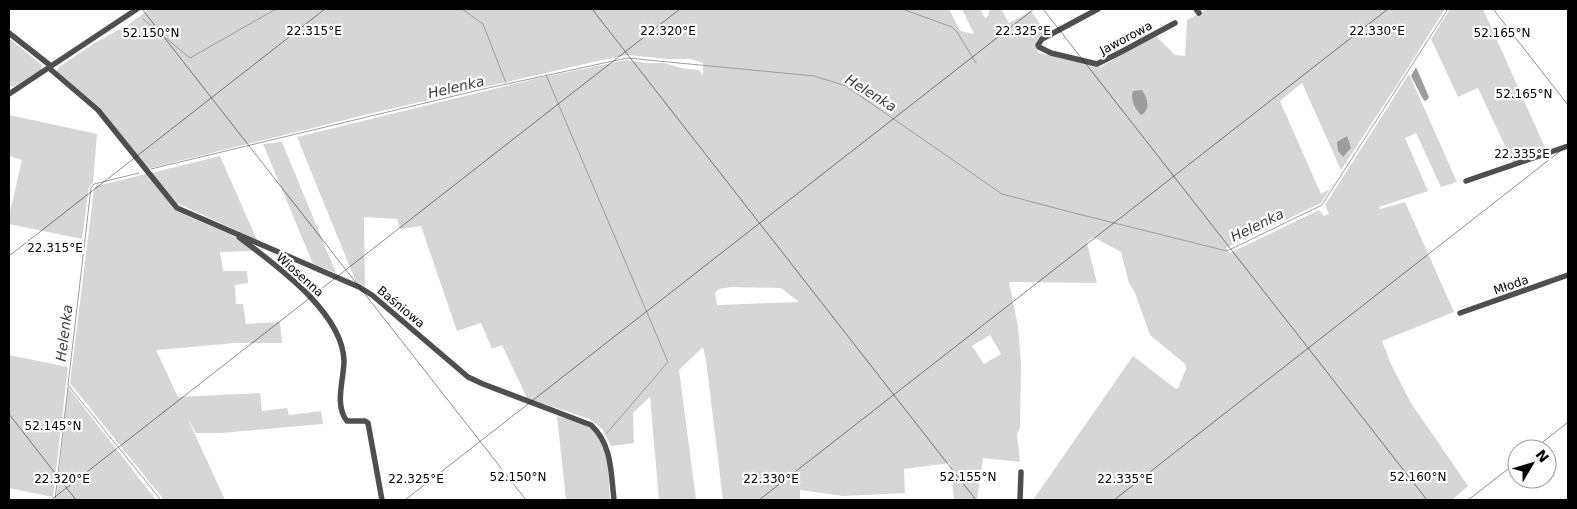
<svg xmlns="http://www.w3.org/2000/svg" width="1577" height="509" viewBox="0 0 1577 509" font-family="'DejaVu Sans',sans-serif">
<rect width="100%" height="100%" fill="#fff"/>
<path fill="#d6d6d6" fill-rule="evenodd" d="M 149,9 L 949,9 L 960,31 L 974,34 L 962,9 L 980,9 L 985,18 L 988,16 L 989,11 L 992,9 L 1001,9 L 1009,23 L 1031,11 L 1045,31 L 1044,35 L 1037,39 L 1036,45 L 1039,53 L 1100,67 L 1156,36 L 1175,55 L 1185,56 L 1187,20 L 1208,9 L 1445,9 L 1397,85 L 1341,170 L 1302,83 L 1280,101 L 1321,194 L 1330,189 L 1321,203 L 1226,248 L 1230,253 L 1319,210 L 1324,216 L 1329,214 L 1325,205 L 1409,74 L 1457,182 L 1441,187 L 1416,133 L 1405,138 L 1428,191 L 1379,207 L 1380,209 L 1405,202 L 1454,312 L 1382,341 L 1391,364 L 1411,403 L 1468,486 L 1452,500 L 1033,500 L 1133,356 L 1176,389 L 1178,388 L 1186,369 L 1185,364 L 1150,335 L 1135,293 L 1129,283 L 1121,252 L 1095,238 L 1091,238 L 1087,243 L 1097,283 L 1009,282 L 1018,326 L 1021,363 L 1020,428 L 1017,434 L 1020,462 L 983,458 L 977,499 L 954,500 L 950,463 L 904,469 L 905,493 L 843,496 L 800,490 L 800,500 L 723,500 L 706,360 L 703,347 L 679,370 L 696,500 L 659,500 L 650,397 L 633,413 L 634,443 L 611,446 L 602,429 L 589,419 L 527,398 L 502,345 L 492,349 L 481,323 L 457,331 L 421,226 L 400,229 L 397,219 L 364,217 L 365,287 L 356,282 L 297,137 L 539,78 L 626,60 L 646,63 L 664,63 L 681,68 L 699,70 L 703,75 L 703,63 L 690,59 L 667,59 L 628,55 L 598,61 L 369,114 L 147,169 L 99,107 L 57,72 L 59,67 L 96,42 L 128,25 ZM 1144,92 L 1148,103 L 1137,110 L 1132,98 ZM 731,287 L 781,288 L 799,302 L 717,305 L 715,293 L 719,289 ZM 990,335 L 1001,354 L 984,364 L 972,346 Z
M 1450,9 L 1483,9 L 1547,152 L 1513,163 L 1478,88 L 1458,97 L 1431,39 Z
M 9,38 L 42,65 L 41,70 L 13,87 L 9,84 Z
M 9,115 L 97,134 L 93,183 L 89,186 L 82,239 L 9,224 L 9,216 L 22,160 L 9,156 Z
M 282,142 L 336,273 L 313,264 L 263,144 Z
M 220,156 L 257,240 L 177,203 L 151,173 Z
M 146,174 L 176,211 L 232,235 L 255,251 L 220,252 L 223,271 L 247,271 L 248,283 L 235,285 L 236,304 L 243,304 L 246,324 L 280,322 L 282,343 L 236,343 L 156,350 L 178,397 L 260,393 L 262,411 L 287,408 L 289,415 L 321,411 L 323,424 L 221,433 L 196,433 L 188,419 L 225,500 L 164,500 L 70,383 L 94,189 L 96,186 Z
M 9,355 L 68,367 L 53,497 L 9,488 Z
M 68,387 L 156,500 L 56,500 Z
M 557,416 C 567,419 581,422 590,428 C 611,444 608,476 610,500 L 566,500 Z"/>
<path fill="#9d9d9d" d="M 1416,67 L 1429,97 L 1427,100 L 1424,101 L 1411,76 Z
M 1142,90 C 1148,98 1151,110 1141,115 C 1135,109 1130,100 1133,91 Z
M 1347,136 L 1351,148 L 1343,157 L 1338,151 L 1337,142 Z"/>
<g fill="none" stroke-linecap="round" stroke-linejoin="round">
<path stroke="#9d9d9d" stroke-width="1" d="M 462,9 L 483,24 L 506,83
M 902,9 L 952,27 L 957,32 L 976,63
M 143,19 L 190,58 L 276,9
M 546,75 L 668,362 L 606,434
M 151,169 L 479,90 L 627,58 L 814,76 L 846,86 L 1002,194 L 1074,213 L 1227,251 L 1322,205 L 1448,9
M 139,173 L 94,184 L 91,188 L 68,385 L 161,500
M 55,500 L 68,387"/>
<path stroke="#4f4f4f" stroke-width="5.5" d="M 1098,9 L 1042,39 L 1038,45 L 1039,47 L 1051,53 L 1097,64 L 1121,52 L 1175,23
M 1196,9 L 1199,13
M 9,33 L 51,66
M 49,68 L 98,110 L 177,208 L 359,287 L 372,295 L 468,377 L 483,384 L 591,425 C 612,444 611,473 614,500
M 9,94 L 137,9
M 1466,181 L 1568,146
M 239,237 C 274,264 343,312 344,361 C 344,379 334,405 347,421 L 365,421 L 368,423 L 382,500
M 1460,313 L 1568,275
M 1020,500 L 1021,472"/>
</g>
<path fill="none" stroke="#000" stroke-width="1" stroke-opacity="0.45" d="M 142,9 L 526,500M 592,9 L 976,500M 1043,9 L 1427,500M 1493,9 L 1568,105M 9,256 L 325,9M 9,414 L 76,500M 1534,449 L 1568,422M 51,500 L 680,9M 405,500 L 1034,9M 759,500 L 1388,9M 1114,500 L 1568,145M 1468,500 L 1517,462"/>
<g text-anchor="middle" stroke-width="4.5" stroke-linejoin="round" paint-order="stroke">
<g font-size="12" fill="#000" stroke="#fff">
<text transform="translate(1126 38) rotate(-28)" y="4">Jaworowa</text>
<text transform="translate(300 275) rotate(42)" y="4">Wiosenna</text>
<text transform="translate(1511 285) rotate(-19)" y="4">Młoda</text>
<text transform="translate(401 307) rotate(40)" y="4">Baśniowa</text>
</g>
<g font-size="14" font-style="italic" fill="#3e3e3e" stroke="#fff">
<text transform="translate(456 87) rotate(-13)" y="5">Helenka</text>
<text transform="translate(871 93) rotate(32)" y="5">Helenka</text>
<text transform="translate(1257 225) rotate(-26)" y="5">Helenka</text>
<text transform="translate(64 333) rotate(-83)" y="5">Helenka</text>
</g>
</g>
<g font-size="12" text-anchor="middle" fill="#000" stroke="#fff" stroke-width="4.5" stroke-linejoin="round" paint-order="stroke">
<text x="314" y="35">22.315°E</text>
<text x="668" y="35">22.320°E</text>
<text x="1023" y="35">22.325°E</text>
<text x="1377" y="35">22.330°E</text>
<text x="151" y="37">52.150°N</text>
<text x="1502" y="37">52.165°N</text>
<text x="1524" y="98">52.165°N</text>
<text x="1522" y="158">22.335°E</text>
<text x="55" y="252">22.315°E</text>
<text x="53" y="430">52.145°N</text>
<text x="518" y="481">52.150°N</text>
<text x="968" y="481">52.155°N</text>
<text x="1418" y="481">52.160°N</text>
<text x="62" y="483">22.320°E</text>
<text x="416" y="483">22.325°E</text>
<text x="771" y="483">22.330°E</text>
<text x="1125" y="483">22.335°E</text>
</g>
<rect width="1577" height="509" fill="none" stroke="#000000" stroke-width="20"/>
<g transform="translate(1532 464) rotate(52)"><circle r="24" fill="#ffffff" stroke="#999999"/>
<path d="M0-4L9 19L0 12L-9 19Z" fill="#000000"/>
<text y="-8" font-size="14" font-weight="bold" text-anchor="middle" fill="#000000">N</text>
</g>
</svg>
